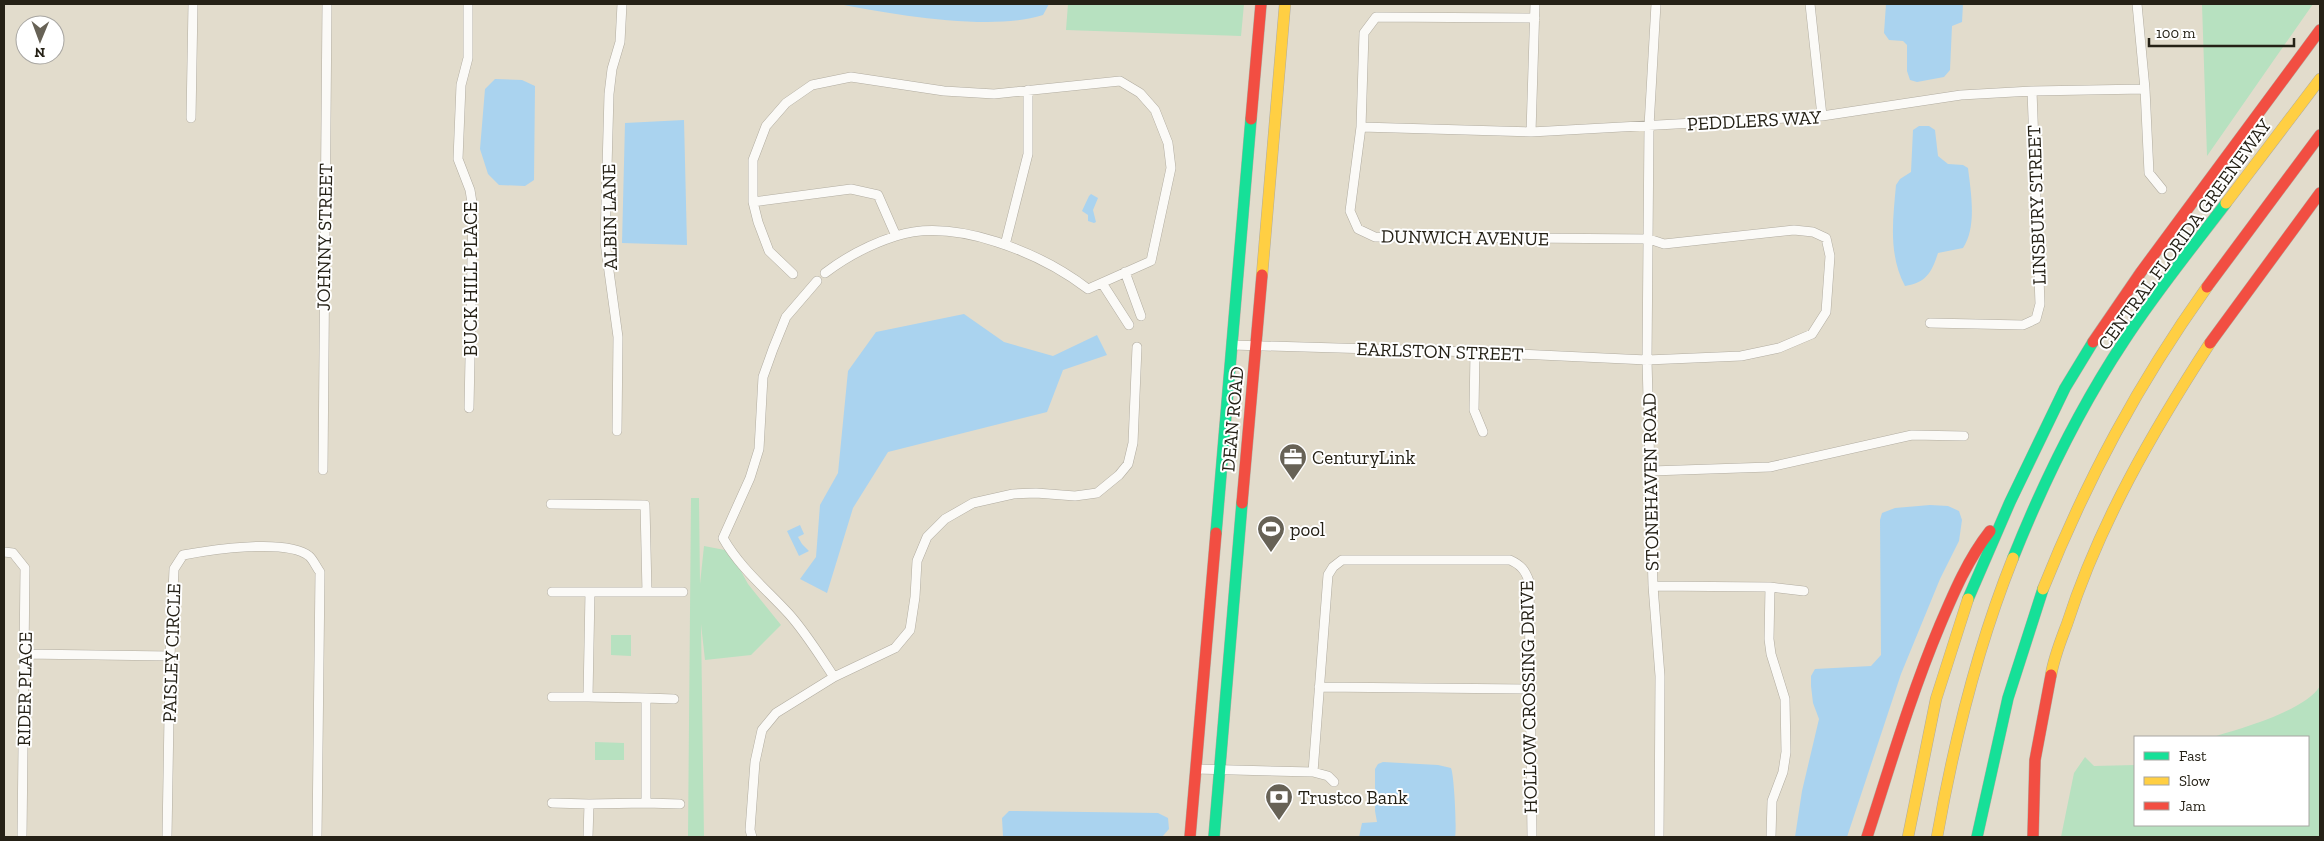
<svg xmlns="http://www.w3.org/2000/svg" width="2324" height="841" viewBox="0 0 2324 841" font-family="'Zilla Slab',serif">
<rect width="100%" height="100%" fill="#e2dccc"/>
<path fill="#b7e1c0" d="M 1068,4 L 1244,4 L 1241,36 L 1066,30 Z
M 2202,4 L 2313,4 L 2207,156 Z
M 691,498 L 699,498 L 700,584 L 704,546 L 730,551 L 748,584 L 781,625 L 751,655 L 705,660 L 701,624 L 704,837 L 688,837 Z
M 611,635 L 631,635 L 631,656 L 611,655 Z
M 2320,686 L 2320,837 L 2061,837 L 2074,773 L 2085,757 L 2094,766 L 2135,765 L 2135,825 L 2308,825 L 2308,737 L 2213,737 C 2240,729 2305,711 2320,686 Z
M 595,742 L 624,743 L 624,760 L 595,760 Z"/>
<path fill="#aad3ef" d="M 838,4 L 1049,4 L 1043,15 C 992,32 891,14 838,4 Z
M 1886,4 L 1963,4 L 1962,22 L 1952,26 L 1950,70 L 1944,77 L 1917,82 L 1910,80 L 1907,71 L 1907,45 L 1903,41 L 1889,40 L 1884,33 Z
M 495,79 L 522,80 L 535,86 L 534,180 L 525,186 L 499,185 L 488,174 L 480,149 L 485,89 Z
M 684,120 L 687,245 L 622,243 L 625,123 Z
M 1919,126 L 1929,126 L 1935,130 L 1938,156 L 1948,164 L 1963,165 L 1968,168 C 1971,193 1977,227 1963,248 L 1938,253 C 1932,272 1926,283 1905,286 C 1888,254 1893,219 1896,185 L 1900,179 L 1911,172 L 1913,130 Z
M 1091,194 L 1098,198 L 1093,210 L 1096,222 L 1094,223 L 1088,221 L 1088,215 L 1082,211 L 1089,196 Z
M 964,314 L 1004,342 L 1053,356 L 1097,335 L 1107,355 L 1063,370 L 1047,412 L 888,452 L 853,508 L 827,593 L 800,579 L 816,557 L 820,505 L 838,473 L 848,371 L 876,332 Z
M 1930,505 L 1948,506 L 1959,511 L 1962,520 L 1959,541 L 1940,579 L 1901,674 L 1847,837 L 1795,837 L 1802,791 L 1819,719 L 1813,703 L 1811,686 L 1811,676 L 1815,669 L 1871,666 L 1881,655 L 1880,520 L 1882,513 L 1895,508 Z
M 800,525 L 804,534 L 798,537 L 802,544 L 809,551 L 799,556 L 787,531 Z
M 1383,762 L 1438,765 L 1451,768 C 1454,774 1457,829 1455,837 L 1359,837 L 1362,823 L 1377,822 L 1375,811 L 1375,769 L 1378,764 Z
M 1009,811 L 1158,813 L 1168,818 L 1169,829 L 1162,837 L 1009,837 L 1003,836 L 1002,818 Z"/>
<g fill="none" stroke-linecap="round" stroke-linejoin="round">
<g stroke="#b1aca0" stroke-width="10">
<path id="street" d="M 468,4 L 468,58 L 461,85 L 458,159 L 470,190 L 473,209 L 469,408
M 1656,4 L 1649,126 L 1647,360 L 1653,586 L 1660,676 L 1659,837
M 1810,4 L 1822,116
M 2137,4 L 2145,89 L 2149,173 L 2162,189
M 191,118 L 193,4
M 1361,127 L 1531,132 L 1822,116 L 1961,95 L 2032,91 L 2145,89
M 1531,132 L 1535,4
M 753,202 L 851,189 L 878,195 L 896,236
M 1005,245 L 1028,154 L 1028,90
M 1125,272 L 1141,316
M 793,274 L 769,251 L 758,222 L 753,202 L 753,160 L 766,126 L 786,103 L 812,85 L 851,77 L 944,91 L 994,94 L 1120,81 L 1140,93 L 1155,110 L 1168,143 L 1171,168 L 1151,261 L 1088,289 C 1041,253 955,217 896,236 C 871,244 846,257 825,273
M 817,281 L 786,317 L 773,349 L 763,377 L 759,449 L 750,478 L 723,538 C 740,568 766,589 789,614 C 806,633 820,656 834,677
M 1102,283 L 1129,325
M 1930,323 L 2023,325 L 2036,319 L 2040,304 L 2032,91
M 1232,345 L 1475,352 L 1647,360 L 1741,356 L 1779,348 L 1812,334 L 1826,312 L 1830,256 L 1826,238 L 1813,232 L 1794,230 L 1664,244 L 1649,239 L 1375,237 L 1358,229 L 1350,211 L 1361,127 L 1364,33 L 1376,17 L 1535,18
M 1475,352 L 1474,410 L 1483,432
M 617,431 L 618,337 L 605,242 L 609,94 L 612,69 L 620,42 L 622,4
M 323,470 L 327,4
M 1651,471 L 1770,467 L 1912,435 L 1964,436
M 551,504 L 645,505 L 647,592 L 590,592 L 588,697 L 646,698 L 646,803 L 589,804 L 588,837
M 4,552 L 13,553 L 25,568 L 22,837
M 1653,586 L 1770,587 L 1804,591
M 1770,587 L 1769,639 L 1771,654 L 1785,699 L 1786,752 L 1783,772 L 1772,801 L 1771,837
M 552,592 L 590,592
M 647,592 L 683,592
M 24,654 L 170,656
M 1319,687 L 1530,689
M 552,697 L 588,697
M 646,698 L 674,699
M 1196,769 L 1313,772 L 1328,776 L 1334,782
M 1313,772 L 1328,575 L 1333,567 L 1342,560 L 1510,560 C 1521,565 1525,570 1529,581 L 1532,837
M 552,803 L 589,804
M 646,803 L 680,804
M 167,837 L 170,656 L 174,569 L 183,555 C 210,550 287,538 309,556 C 313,559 316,567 320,572 L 317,837
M 752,837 L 750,830 L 755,762 L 762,730 L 776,713 L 834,677 L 895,648 L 910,630 L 915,597 L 917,561 L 927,537 L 945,519 L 973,503 L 1013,494 L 1036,493 L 1075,496 L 1097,493 L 1119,475 L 1128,464 L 1133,443 L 1137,347"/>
</g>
<g stroke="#b1aca0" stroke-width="12">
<path id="fast" d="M 1216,533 L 1251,119
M 2013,558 C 2043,483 2079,409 2124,341 C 2155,293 2191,249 2226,203
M 1968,599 L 2010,502 L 2065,388 L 2093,342
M 1214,837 L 1242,503
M 1977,837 L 2008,698 L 2043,589"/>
</g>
<g stroke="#b1aca0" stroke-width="12">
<path id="slow" d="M 2226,203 L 2320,79
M 1262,275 L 1285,4
M 2043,589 C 2087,479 2138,384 2207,287
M 2051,675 C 2054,657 2061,640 2067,624 C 2099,524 2153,431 2210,343
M 1908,837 L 1936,699 L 1968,599
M 1937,837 C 1954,741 1977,648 2013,558"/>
</g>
<g stroke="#b1aca0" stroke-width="12">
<path id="jam" d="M 1251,119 L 1261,4
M 2207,287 L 2320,135
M 2093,342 L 2141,272 L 2320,30
M 2210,343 L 2320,193
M 1242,503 L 1262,275
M 1190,837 L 1216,533
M 1867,837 C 1890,766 1911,694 1940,625 C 1954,592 1968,559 1990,531
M 2033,837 L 2035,760 L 2051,675"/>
</g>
<use href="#street" stroke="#fbfaf7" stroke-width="9"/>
<use href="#fast" stroke="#16e098" stroke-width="11"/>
<use href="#slow" stroke="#ffcf43" stroke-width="11"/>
<use href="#jam" stroke="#f24e42" stroke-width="11"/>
</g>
<defs>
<g id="office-pin" transform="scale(1.4375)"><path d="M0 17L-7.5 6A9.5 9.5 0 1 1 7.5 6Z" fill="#676256" stroke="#fff"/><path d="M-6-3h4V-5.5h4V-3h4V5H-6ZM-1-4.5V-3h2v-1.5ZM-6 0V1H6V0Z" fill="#fff"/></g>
<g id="stadium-pin" transform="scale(1.4375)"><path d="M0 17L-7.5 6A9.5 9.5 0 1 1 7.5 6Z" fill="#676256" stroke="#fff"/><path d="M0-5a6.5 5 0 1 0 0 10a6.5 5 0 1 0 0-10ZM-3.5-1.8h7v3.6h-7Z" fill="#fff"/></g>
<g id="bank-pin" transform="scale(1.4375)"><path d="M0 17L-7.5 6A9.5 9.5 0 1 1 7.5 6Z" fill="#676256" stroke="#fff"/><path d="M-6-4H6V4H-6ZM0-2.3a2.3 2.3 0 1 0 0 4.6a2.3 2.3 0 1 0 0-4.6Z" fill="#fff"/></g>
</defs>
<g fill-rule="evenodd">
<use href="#office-pin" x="1293" y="457"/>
<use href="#stadium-pin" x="1271" y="529"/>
<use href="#bank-pin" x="1279" y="797"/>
</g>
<g text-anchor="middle" stroke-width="4" stroke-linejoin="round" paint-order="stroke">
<g font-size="19" fill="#252116" stroke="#fff">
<text transform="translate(1754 120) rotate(-3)" y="7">PEDDLERS WAY</text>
<text transform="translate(2036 205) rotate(-92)" y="7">LINSBURY STREET</text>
<text transform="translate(609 217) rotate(-91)" y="7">ALBIN LANE</text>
<text transform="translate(2184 234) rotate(-54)" y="7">CENTRAL FLORIDA GREENEWAY</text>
<text transform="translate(324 237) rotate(-89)" y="7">JOHNNY STREET</text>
<text transform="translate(1465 237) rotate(1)" y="7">DUNWICH AVENUE</text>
<text transform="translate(470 279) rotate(-90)" y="7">BUCK HILL PLACE</text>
<text transform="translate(1440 351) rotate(2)" y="7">EARLSTON STREET</text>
<text transform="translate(1232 419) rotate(-85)" y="7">DEAN ROAD</text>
<text transform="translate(1650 482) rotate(-91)" y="7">STONEHAVEN ROAD</text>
<text transform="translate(171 653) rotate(-88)" y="7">PAISLEY CIRCLE</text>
<text transform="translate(24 689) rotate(-89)" y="7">RIDER PLACE</text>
<text transform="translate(1528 697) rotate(-91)" y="7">HOLLOW CROSSING DRIVE</text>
</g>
<g font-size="19" fill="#252116" stroke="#fff" text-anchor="start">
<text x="1312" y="464">CenturyLink</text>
<text x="1290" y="536">pool</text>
<text x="1298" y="804">Trustco Bank</text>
</g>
</g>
<rect width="2324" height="841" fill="none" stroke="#252116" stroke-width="10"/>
<rect x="2134" y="736" width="175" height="90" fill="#ffffff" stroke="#a8a6a2"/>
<rect x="2144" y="752" width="25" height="8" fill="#16e098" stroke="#a8a6a2"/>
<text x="2179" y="761" font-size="15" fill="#252116">Fast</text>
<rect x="2144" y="777" width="25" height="8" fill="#ffcf43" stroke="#a8a6a2"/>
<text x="2179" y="786" font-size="15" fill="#252116">Slow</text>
<rect x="2144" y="802" width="25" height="8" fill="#f24e42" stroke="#a8a6a2"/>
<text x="2179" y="811" font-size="15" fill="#252116">Jam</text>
<g transform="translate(40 40) rotate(181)"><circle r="24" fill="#ffffff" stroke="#a8a6a2"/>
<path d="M0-4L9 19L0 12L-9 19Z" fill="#676256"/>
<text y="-8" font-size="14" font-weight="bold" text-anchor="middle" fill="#252116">N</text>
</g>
<path d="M2149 38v8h145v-8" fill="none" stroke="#252116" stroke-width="2.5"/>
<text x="2156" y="38" font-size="15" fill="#252116" stroke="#ffffff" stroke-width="4" paint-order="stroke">100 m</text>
</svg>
